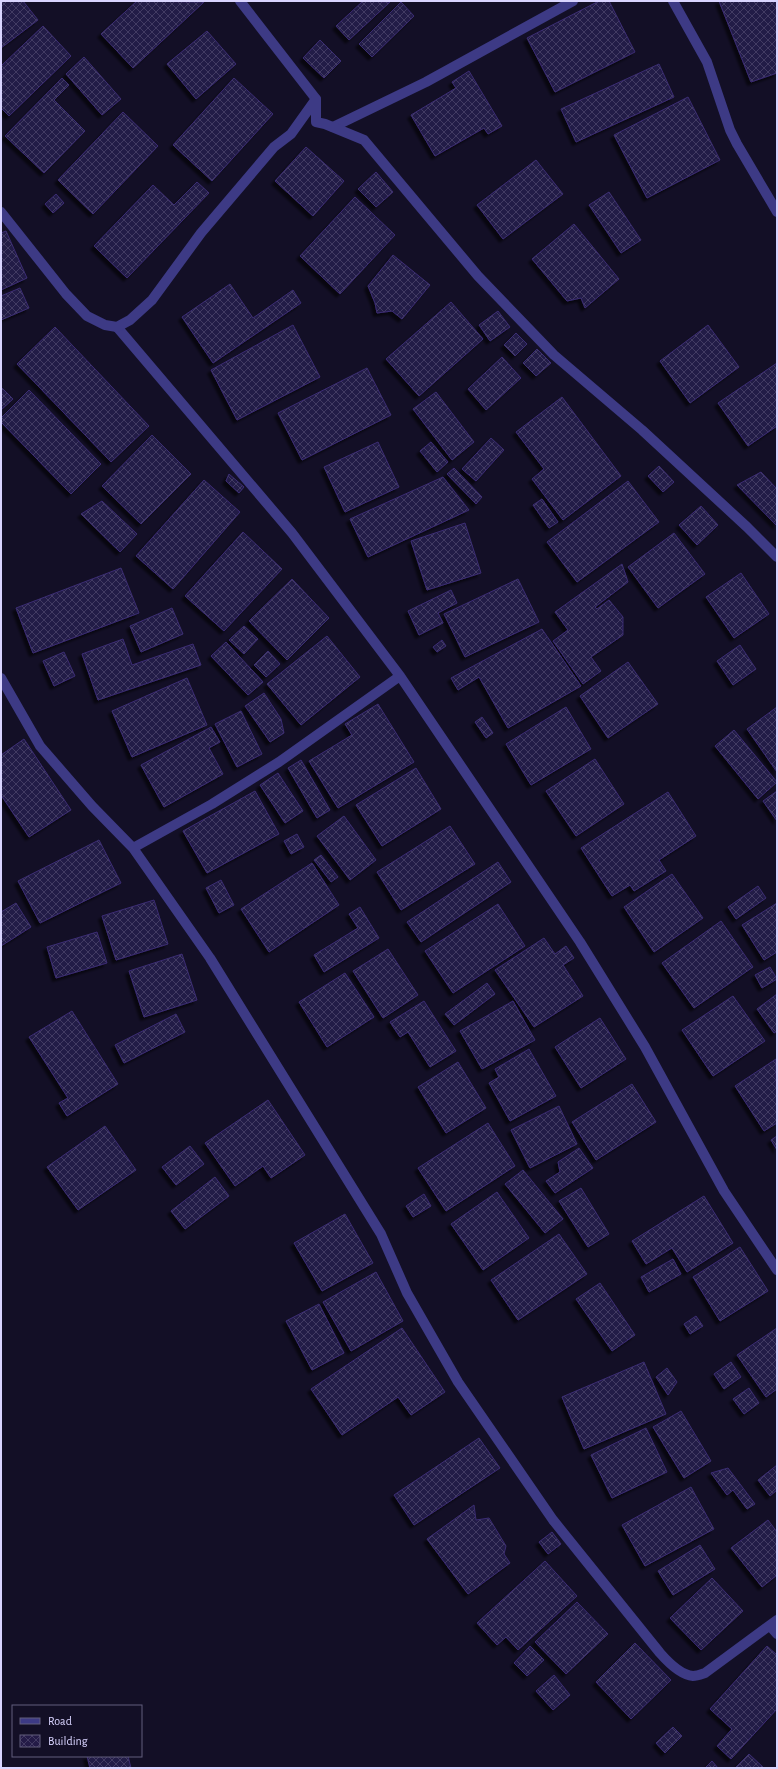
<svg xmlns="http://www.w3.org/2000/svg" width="778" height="1769" viewBox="0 0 778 1769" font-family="'Alegreya Sans',sans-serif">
<defs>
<pattern id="building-cross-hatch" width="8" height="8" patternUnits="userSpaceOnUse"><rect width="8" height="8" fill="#241b47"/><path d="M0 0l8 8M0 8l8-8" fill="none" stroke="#433b63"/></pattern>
<filter id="shadow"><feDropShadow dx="-3.5" dy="3.5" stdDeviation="1" flood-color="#0009"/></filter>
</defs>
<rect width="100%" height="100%" fill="#130f26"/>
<path fill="url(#building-cross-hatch)" stroke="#3b2d73" filter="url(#shadow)" d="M 1,1 L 23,1 L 38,20 L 1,48 Z
M 137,1 L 204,2 L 133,68 L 101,34 Z
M 363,1 L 390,2 L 349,40 L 336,26 Z
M 599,1 L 609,1 L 635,52 L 555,92 L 527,38 Z
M 719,1 L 777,1 L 777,73 L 751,82 Z
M 401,2 L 414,16 L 372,57 L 359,44 Z
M 43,26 L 71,56 L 9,116 L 1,108 L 1,66 Z
M 207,31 L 236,64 L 196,99 L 167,64 Z
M 320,40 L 341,61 L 324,78 L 303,58 Z
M 84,57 L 121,99 L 102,115 L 66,74 Z
M 659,64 L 674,97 L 576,142 L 561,109 Z
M 469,71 L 502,126 L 488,134 L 484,128 L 435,156 L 411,115 L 456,88 L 452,82 Z
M 62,78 L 69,85 L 54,100 L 85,131 L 44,173 L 5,136 Z
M 234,78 L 273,114 L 212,181 L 173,145 Z
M 688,97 L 720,160 L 647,198 L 614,135 Z
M 123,112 L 158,146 L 93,214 L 58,180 Z
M 306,147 L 344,181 L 313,216 L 275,181 Z
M 536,160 L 563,194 L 503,239 L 477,205 Z
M 376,172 L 393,192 L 376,207 L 358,189 Z
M 197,182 L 209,193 L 127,278 L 94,246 L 153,185 L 174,205 Z
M 609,192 L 641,240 L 621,253 L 589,205 Z
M 56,194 L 64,203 L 53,213 L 45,204 Z
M 355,197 L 395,235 L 340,294 L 300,256 Z
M 574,224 L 619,279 L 585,308 L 581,298 L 567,301 L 532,259 Z
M 6,231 L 27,278 L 1,290 L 1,233 Z
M 393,255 L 430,285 L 402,319 L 392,311 L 377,313 L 375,303 L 368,286 Z
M 230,284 L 253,318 L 293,290 L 301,303 L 213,363 L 182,317 Z
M 20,288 L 29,308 L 1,320 L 1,296 Z
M 451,302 L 483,339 L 419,396 L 386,359 Z
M 498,311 L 510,327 L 490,341 L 479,325 Z
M 293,325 L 320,377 L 237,420 L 211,370 Z
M 708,325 L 739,367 L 690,403 L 660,361 Z
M 55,327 L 149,426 L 111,462 L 17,364 Z
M 516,333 L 527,344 L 515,356 L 504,345 Z
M 537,349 L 551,363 L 536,376 L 523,363 Z
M 502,357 L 521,378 L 486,410 L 468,389 Z
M 777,363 L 777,426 L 748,446 L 718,403 Z
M 367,368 L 391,415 L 302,460 L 278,413 Z
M 1,387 L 13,399 L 1,410 Z
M 29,390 L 101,464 L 71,494 L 1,422 L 1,418 Z
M 436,392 L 474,442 L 452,460 L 413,409 Z
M 562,397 L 621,476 L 563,520 L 532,479 L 544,469 L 516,432 Z
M 152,435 L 191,474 L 141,524 L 102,486 Z
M 491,438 L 504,450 L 476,481 L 462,469 Z
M 378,442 L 399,487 L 345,512 L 324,467 Z
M 431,442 L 448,462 L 437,472 L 420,451 Z
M 659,466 L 674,482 L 663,492 L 648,476 Z
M 454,468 L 482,497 L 476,504 L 447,474 Z
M 761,472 L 777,489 L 777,526 L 737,485 Z
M 229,474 L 244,487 L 239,493 L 226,481 Z
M 443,477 L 469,510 L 368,557 L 350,519 Z
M 204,480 L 240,512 L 173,589 L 136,556 Z
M 628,481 L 659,522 L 577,582 L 547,542 Z
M 542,499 L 558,522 L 549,528 L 533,505 Z
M 102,501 L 137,534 L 120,552 L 81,514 Z
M 701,506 L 718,525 L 697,545 L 679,525 Z
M 465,523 L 481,573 L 427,590 L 411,541 Z
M 243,532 L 282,569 L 224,631 L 185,596 Z
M 674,533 L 705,574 L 658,608 L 628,567 Z
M 622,564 L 628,582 L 595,607 L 597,609 L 609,600 L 623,617 L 623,635 L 591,657 L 601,671 L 583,684 L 553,641 L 568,630 L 555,612 Z
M 121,568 L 139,613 L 33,653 L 16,608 Z
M 741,573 L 769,614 L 734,638 L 706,597 Z
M 292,579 L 329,618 L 287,660 L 249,621 Z
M 518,579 L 539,622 L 465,657 L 444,614 Z
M 451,590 L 457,603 L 438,613 L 443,623 L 419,635 L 408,611 Z
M 172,608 L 183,634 L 141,652 L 130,626 Z
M 244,626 L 258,639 L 244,654 L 229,640 Z
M 542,629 L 581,686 L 508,728 L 479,677 L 458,690 L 451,678 Z
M 327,636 L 360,677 L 301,725 L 267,684 Z
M 123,639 L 132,665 L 193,644 L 201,665 L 98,700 L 82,654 Z
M 442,640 L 446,646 L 437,652 L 433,647 Z
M 226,642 L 263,682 L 248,695 L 211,656 Z
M 740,645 L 756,669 L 733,685 L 717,661 Z
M 268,651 L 280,664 L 266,677 L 254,665 Z
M 64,652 L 75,676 L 54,686 L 43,661 Z
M 628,662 L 658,704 L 608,738 L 580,696 Z
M 187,678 L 207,725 L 132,757 L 112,711 Z
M 264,693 L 281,719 L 284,733 L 270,742 L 245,706 Z
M 378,704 L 414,762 L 338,808 L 309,761 L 352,735 L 345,724 Z
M 566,707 L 591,749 L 531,785 L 506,744 Z
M 777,707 L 777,772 L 747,729 Z
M 241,711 L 262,754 L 237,767 L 215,724 Z
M 482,717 L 493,733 L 486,738 L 475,722 Z
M 211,727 L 220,742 L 209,748 L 223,774 L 164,807 L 141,765 Z
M 734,730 L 777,782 L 758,799 L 715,746 Z
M 24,739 L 71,810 L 29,837 L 1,795 L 1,755 Z
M 595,759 L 624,804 L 576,836 L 546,791 Z
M 301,760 L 330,810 L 317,818 L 288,768 Z
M 416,768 L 441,809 L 382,846 L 356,805 Z
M 278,773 L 303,811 L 285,823 L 260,785 Z
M 255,791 L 279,834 L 207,873 L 183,831 Z
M 777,791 L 777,821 L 763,801 Z
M 668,792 L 696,836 L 659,860 L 666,871 L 634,891 L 630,885 L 612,896 L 581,848 Z
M 344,816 L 376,860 L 350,880 L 317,836 Z
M 450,826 L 475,864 L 401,910 L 377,872 Z
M 297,834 L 304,847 L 291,854 L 284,841 Z
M 99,840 L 121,883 L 40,923 L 18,881 Z
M 321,855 L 338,877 L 331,882 L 314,860 Z
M 498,862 L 511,882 L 421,942 L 407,922 Z
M 312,863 L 339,905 L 269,952 L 241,909 Z
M 672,874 L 703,918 L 654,952 L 624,907 Z
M 221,880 L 234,905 L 219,913 L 206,888 Z
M 758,886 L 766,898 L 736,919 L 728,907 Z
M 154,900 L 168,944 L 116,960 L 102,916 Z
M 16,903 L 31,927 L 1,946 L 1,912 Z
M 777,903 L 777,952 L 764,960 L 742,925 Z
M 498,904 L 525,946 L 453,993 L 425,951 Z
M 360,907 L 379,938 L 324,972 L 314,955 L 358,928 L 349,914 Z
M 721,921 L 753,967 L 694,1008 L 662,963 Z
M 97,932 L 107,963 L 56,978 L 47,947 Z
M 544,938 L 555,954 L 566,946 L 574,958 L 563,965 L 583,996 L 534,1027 L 495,970 Z
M 388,949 L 418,995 L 383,1018 L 353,971 Z
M 182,954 L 197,1000 L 144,1017 L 129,971 Z
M 770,967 L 777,979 L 762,988 L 755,975 Z
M 345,973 L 374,1017 L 327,1047 L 299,1002 Z
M 487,983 L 495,994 L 454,1025 L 445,1014 Z
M 777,994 L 777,1031 L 774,1033 L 757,1009 Z
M 733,996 L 765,1041 L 713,1076 L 682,1030 Z
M 424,1001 L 456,1051 L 430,1067 L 408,1032 L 400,1037 L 390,1022 Z
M 513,1001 L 535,1040 L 482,1069 L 460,1031 Z
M 72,1011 L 118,1084 L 67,1116 L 59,1103 L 68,1098 L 29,1037 Z
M 176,1014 L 185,1032 L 124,1063 L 115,1045 Z
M 600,1018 L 626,1059 L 581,1088 L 555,1047 Z
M 529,1049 L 556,1096 L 510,1121 L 489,1083 L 499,1077 L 495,1069 Z
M 776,1059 L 777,1123 L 764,1131 L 735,1086 Z
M 458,1062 L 486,1108 L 446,1133 L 418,1087 Z
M 632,1084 L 656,1122 L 596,1160 L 572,1122 Z
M 268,1100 L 305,1155 L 271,1178 L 263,1166 L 235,1186 L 205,1143 Z
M 559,1106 L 577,1144 L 530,1168 L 511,1130 Z
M 488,1123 L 515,1166 L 446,1211 L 418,1168 Z
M 105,1126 L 136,1170 L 78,1210 L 47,1167 Z
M 777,1136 L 777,1150 L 771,1140 Z
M 190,1146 L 204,1164 L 176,1185 L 162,1167 Z
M 579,1148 L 593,1168 L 555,1193 L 546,1181 L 560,1172 L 558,1162 Z
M 523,1170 L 563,1219 L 545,1233 L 505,1184 Z
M 215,1177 L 229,1196 L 185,1229 L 171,1211 Z
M 581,1188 L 609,1234 L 588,1247 L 559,1201 Z
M 497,1192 L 529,1238 L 483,1270 L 451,1224 Z
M 424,1194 L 431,1206 L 413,1217 L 406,1206 Z
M 704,1196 L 733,1243 L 687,1272 L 672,1248 L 646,1264 L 632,1241 Z
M 345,1214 L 373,1263 L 322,1291 L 294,1243 Z
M 559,1234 L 587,1274 L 518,1320 L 491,1280 Z
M 740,1247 L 768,1291 L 720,1321 L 693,1277 Z
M 673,1259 L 681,1274 L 649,1292 L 641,1277 Z
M 376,1272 L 403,1321 L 351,1351 L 323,1302 Z
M 600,1283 L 635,1335 L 612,1351 L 576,1299 Z
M 319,1304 L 344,1353 L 312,1370 L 286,1321 Z
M 696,1316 L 703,1326 L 690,1334 L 684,1324 Z
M 402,1328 L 445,1392 L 411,1415 L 398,1397 L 342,1435 L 311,1389 Z
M 777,1328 L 777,1389 L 766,1397 L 737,1355 Z
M 644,1362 L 666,1414 L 584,1449 L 562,1397 Z
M 731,1362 L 741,1377 L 724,1389 L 714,1374 Z
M 667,1368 L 677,1382 L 668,1395 L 656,1377 Z
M 749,1388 L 759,1403 L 744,1414 L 733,1399 Z
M 681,1411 L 711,1461 L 684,1478 L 653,1427 Z
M 646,1428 L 667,1472 L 612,1498 L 591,1455 Z
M 479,1438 L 500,1468 L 414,1525 L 394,1495 Z
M 777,1465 L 777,1490 L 770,1496 L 758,1480 Z
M 728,1468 L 755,1504 L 747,1509 L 733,1490 L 727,1495 L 711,1473 Z
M 691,1487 L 714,1529 L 645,1566 L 622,1525 Z
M 474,1505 L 476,1520 L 489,1518 L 506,1546 L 504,1554 L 510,1563 L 468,1594 L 427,1539 Z
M 768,1520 L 777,1532 L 777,1575 L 762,1587 L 731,1548 Z
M 552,1532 L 561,1544 L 548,1554 L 539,1542 Z
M 700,1545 L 715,1569 L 673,1595 L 658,1571 Z
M 545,1561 L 577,1596 L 518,1650 L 506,1637 L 497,1645 L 477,1623 Z
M 712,1578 L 743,1611 L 701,1650 L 670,1618 Z
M 577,1602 L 608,1634 L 566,1674 L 535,1642 Z
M 635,1643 L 671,1680 L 631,1719 L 596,1682 Z
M 530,1646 L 544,1660 L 527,1676 L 514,1663 Z
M 767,1646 L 777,1655 L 777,1709 L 731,1759 L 717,1746 L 732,1729 L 710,1709 Z
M 554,1675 L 570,1695 L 553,1710 L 536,1691 Z
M 673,1727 L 682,1736 L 665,1753 L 656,1743 Z
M 749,1754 L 764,1768 L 735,1768 Z
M 87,1756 L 128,1756 L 131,1768 L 90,1768 Z
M 712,1761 L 718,1768 L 705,1768 Z"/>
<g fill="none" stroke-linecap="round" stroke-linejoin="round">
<path stroke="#3d3a85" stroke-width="10" d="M 240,1 L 316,99
M 673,1 L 707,62 L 730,130 L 737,144 L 777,212
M 333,127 L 426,82 L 573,1
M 117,327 L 292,533 L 400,676 L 580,942 L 645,1047 L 724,1191 L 777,1270
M 1,678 L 40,746 L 92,806 L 133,848 L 210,958 L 381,1234 L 407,1293 L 458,1382 L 553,1520 L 660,1653 C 667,1661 681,1675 693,1676 C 697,1676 702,1674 705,1673 L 777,1620
M 133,848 L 212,804 L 279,762 L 400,676
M 770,1626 L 777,1634"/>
<path stroke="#3d3a85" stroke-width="10" d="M 1,212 L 66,294 L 87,316 L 105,325 L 117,327 L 130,320 L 152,300 L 201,233 L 274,147 L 291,134 L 316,99 L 316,122 L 325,124 L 364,140 L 478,276 L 554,355 L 642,430 L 747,527 L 777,557"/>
</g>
<rect width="778" height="1769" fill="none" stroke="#d9d4ff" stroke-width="4"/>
<rect x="12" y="1705" width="130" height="52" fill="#130f26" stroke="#625e7d"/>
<rect x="20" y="1718" width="20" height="6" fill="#3d3a85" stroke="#625e7d"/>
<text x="48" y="1725" font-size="12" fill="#d9d4ff">Road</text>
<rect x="20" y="1735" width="20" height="12" fill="url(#building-cross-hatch)" stroke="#625e7d"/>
<text x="48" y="1745" font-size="12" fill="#d9d4ff">Building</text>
</svg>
